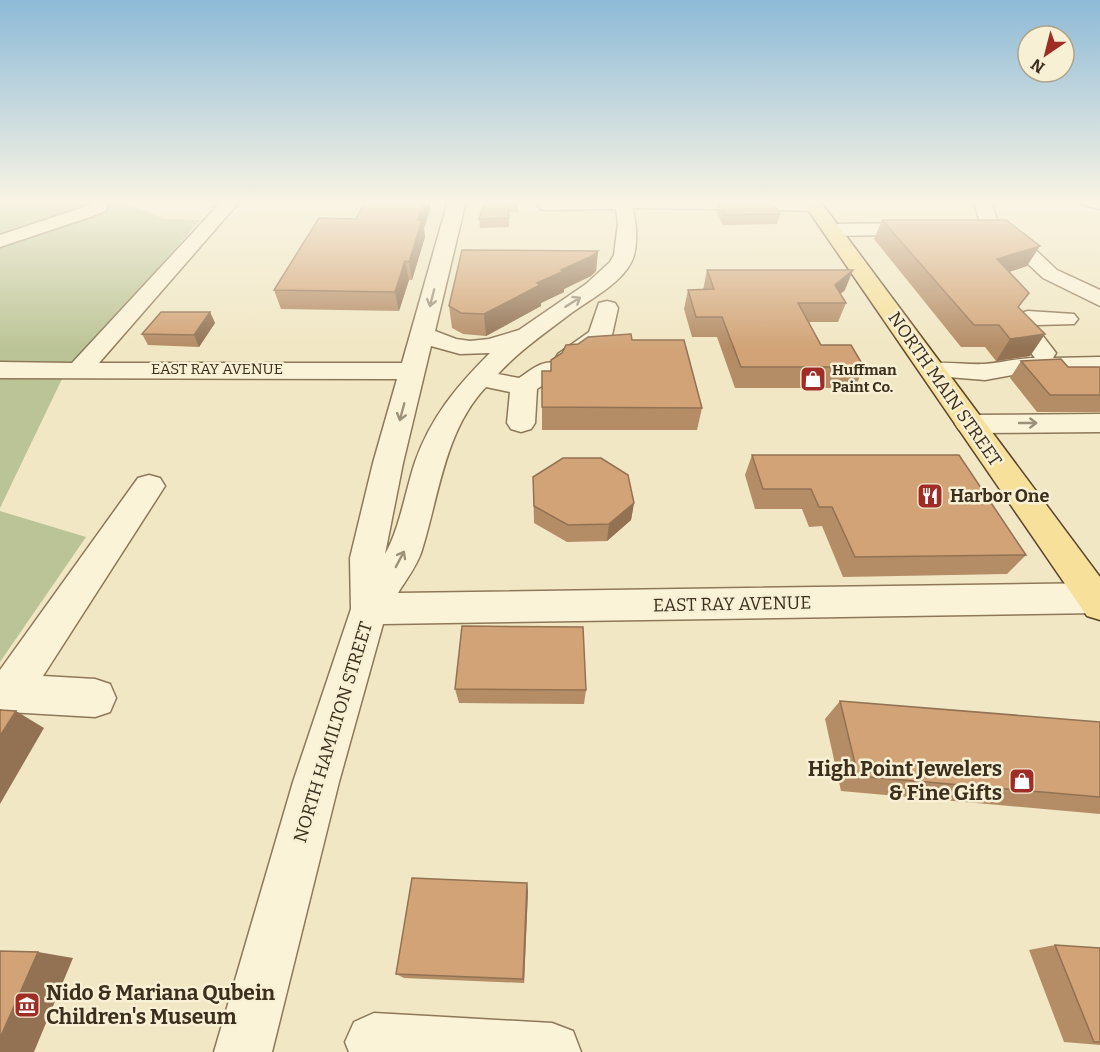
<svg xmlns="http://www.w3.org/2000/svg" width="1100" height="1052" viewBox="0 0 1100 1052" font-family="Bitter,serif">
<rect width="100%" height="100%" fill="#f1e7c4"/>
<path fill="#bbc496" d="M 0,201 L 122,201 L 164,219 L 200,220 L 61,381 L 0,508 Z
M 0,511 L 86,537 L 0,662 Z"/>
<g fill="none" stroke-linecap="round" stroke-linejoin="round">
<g stroke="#8d7859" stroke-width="3">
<path id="minor" d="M 88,201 L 109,202 L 105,211 L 96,215 L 0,247 L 0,235 L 84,207 L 91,204 Z
M 222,201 L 240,201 L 99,363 L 402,363 L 448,201 L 466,201 L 435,331 L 456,339 L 470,341 L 489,339 L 519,330 L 586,284 L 610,262 L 614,255 L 618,223 L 616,209 L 547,210 L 541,209 L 538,205 L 541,201 L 726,201 L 728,204 L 725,208 L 719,209 L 633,208 C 636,223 638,240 634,255 C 627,281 590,299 570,314 C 545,333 519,351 498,374 L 519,378 C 531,370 543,359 557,363 L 555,359 L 558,354 L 589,332 L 599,303 L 607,301 L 615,303 L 618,308 L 612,335 L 608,340 L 576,364 L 561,365 L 564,369 L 560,374 L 537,389 L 535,423 L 531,429 L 521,432 L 511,429 L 507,423 L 510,392 L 486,387 C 444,431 439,497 421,553 C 416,567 406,580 398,593 L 1100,583 L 1100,613 L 383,624 L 339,782 L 272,1052 L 214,1052 L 293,782 L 351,609 L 350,558 L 373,463 L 397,379 L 0,378 L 0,362 L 72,363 ZM 431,346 L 460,354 L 490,353 C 456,387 431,417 415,462 C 406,489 399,531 385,554 L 403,463 Z
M 743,201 L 816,201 L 824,206 L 821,210 L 815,211 L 750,209 L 744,208 L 741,204 Z
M 973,201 L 991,201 L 999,226 L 1026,241 L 1057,270 L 1100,290 L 1100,306 L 1043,278 L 1012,249 L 990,233 L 832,236 L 825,234 L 823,230 L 825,226 L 832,224 L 980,222 Z
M 1081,201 L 1100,201 L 1100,209 L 1084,205 Z
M 1028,311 L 1074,314 L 1078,319 L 1074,324 L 1037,325 L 1036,327 L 1056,353 L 1053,358 L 1100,357 L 1100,373 L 1018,374 L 985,380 L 923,375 L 919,370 L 923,365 C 943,360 964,365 984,364 C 1001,363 1018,358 1035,358 L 1012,328 L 1020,313 Z
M 1100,414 L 1100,432 L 969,433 L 959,430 L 955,424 L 959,418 L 969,415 Z
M 149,475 L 160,478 L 165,486 L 43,676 L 95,679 L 110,684 L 116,698 L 110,712 L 95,717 L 8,712 L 0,709 L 0,670 L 138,478 Z
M 374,1013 L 552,1023 L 573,1031 L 581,1052 L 349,1052 L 345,1042 L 354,1022 Z"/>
</g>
<g stroke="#5a462d" stroke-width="3">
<path id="major" d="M 802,201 L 820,201 L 1100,577 L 1100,620 L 1087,616 Z"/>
</g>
<use href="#minor" fill="#fbf3d8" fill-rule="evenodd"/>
<use href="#major" fill="#f6e09a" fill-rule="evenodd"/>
</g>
<path fill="#b48c66" d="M 365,201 L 430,201 L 431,207 L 424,228 L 425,237 L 412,280 L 409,280 L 399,311 L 281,309 L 274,290 L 356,219 Z
M 485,201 L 519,201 L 518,212 L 509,212 L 509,227 L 480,228 L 479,219 Z
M 718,201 L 780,214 L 777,224 L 723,225 L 716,211 Z
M 882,220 L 1027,266 L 1009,272 L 1019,309 L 1045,334 L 1030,356 L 996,361 L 985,347 L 961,347 L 874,239 Z
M 598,251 L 596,271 L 591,276 L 564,289 L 564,292 L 541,303 L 541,306 L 486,336 L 463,334 L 452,328 L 449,306 Z
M 707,270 L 845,290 L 840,294 L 846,303 L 838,322 L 809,322 L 821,345 L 864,367 L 855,388 L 735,388 L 717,337 L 692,337 L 684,309 L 688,290 L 703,290 Z
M 210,312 L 215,323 L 199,347 L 148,345 L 142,334 Z
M 632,340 L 702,408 L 697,430 L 542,430 L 542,407 L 551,371 Z
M 1021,361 L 1068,367 L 1100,367 L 1100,412 L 1037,412 L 1010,378 Z
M 752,455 L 1026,555 L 1007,574 L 843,577 L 822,526 L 809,527 L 802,509 L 755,509 L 745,475 Z
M 533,477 L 634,503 L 631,520 L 607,541 L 567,542 L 534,523 Z
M 455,689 L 586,690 L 584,704 L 459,703 Z
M 840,701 L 1100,722 L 1100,814 L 841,791 L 825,719 Z
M 528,891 L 524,983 L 404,978 L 396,974 Z
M 1055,945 L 1100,948 L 1100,1045 L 1064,1042 L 1029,950 Z"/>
<path fill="#927253" d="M 424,201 L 430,201 L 431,207 L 424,228 L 425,237 L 412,280 L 409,262 L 418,220 Z
M 1040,246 L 1027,266 L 985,280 L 997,259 Z
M 598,251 L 596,271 L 591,276 L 564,289 L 564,292 L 541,303 L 541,306 L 486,336 L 484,314 L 561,270 Z
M 405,261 L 409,280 L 399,311 L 395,292 Z
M 853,270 L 845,290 L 830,303 L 835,285 Z
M 210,312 L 215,323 L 199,347 L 194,335 Z
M 1045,334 L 1030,356 L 996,361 L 1010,339 Z
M 634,503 L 631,520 L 607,541 L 609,524 Z
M 16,711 L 44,728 L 0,804 L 0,736 Z
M 527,883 L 528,891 L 524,983 L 523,979 Z
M 38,952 L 73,958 L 34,1052 L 0,1052 L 0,1038 Z"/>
<path fill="#d1a377" stroke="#927253" stroke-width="1.5" d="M 365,201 L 424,201 L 418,220 L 422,220 L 409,262 L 405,261 L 395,292 L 274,290 L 319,218 L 356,219 Z
M 485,201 L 518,201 L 518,203 L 508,203 L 509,218 L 479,219 Z
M 718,201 L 756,201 L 771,202 L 780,214 L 725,215 Z
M 882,220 L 1006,220 L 1040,246 L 997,259 L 1029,293 L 1018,307 L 1045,334 L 1010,339 L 999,325 L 974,325 Z
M 462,250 L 598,251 L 592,256 L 561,270 L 564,271 L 537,283 L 540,285 L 484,314 L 461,313 L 449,306 Z
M 707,270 L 853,270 L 835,285 L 846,303 L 798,303 L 821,345 L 851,345 L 864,367 L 741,367 L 722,317 L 696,317 L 688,290 L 714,289 Z
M 161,312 L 210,312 L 194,335 L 142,334 Z
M 631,334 L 632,340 L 684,340 L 702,408 L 542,407 L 542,371 L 551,371 L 551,360 L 562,353 L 566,345 L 578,344 L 588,337 Z
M 1061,359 L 1068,367 L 1100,367 L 1100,395 L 1050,395 L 1021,361 Z
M 752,455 L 959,455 L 1026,555 L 855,557 L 832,507 L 819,507 L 811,489 L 763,489 Z
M 563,458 L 601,458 L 628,475 L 634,503 L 609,524 L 568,525 L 534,506 L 533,477 Z
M 462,626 L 583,627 L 586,690 L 455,689 Z
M 840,701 L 1100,722 L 1100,797 L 858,776 Z
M 0,710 L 16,711 L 0,736 Z
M 412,878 L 527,883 L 523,979 L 396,974 Z
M 1055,945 L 1100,948 L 1100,1042 L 1094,1042 Z
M 0,951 L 38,952 L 0,1038 Z"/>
<defs><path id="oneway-shaft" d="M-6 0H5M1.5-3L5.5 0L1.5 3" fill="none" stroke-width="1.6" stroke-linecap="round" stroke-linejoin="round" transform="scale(1.5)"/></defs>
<g stroke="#9c917b">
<use href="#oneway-shaft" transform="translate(432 298) rotate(104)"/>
<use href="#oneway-shaft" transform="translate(573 302) rotate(-32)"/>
<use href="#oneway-shaft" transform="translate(402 412) rotate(105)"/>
<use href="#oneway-shaft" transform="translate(1028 423)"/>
<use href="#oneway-shaft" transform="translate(400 559) rotate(-62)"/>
</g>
<linearGradient id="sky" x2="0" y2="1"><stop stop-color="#8dbad7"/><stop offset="0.58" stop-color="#f9f4e4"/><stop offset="1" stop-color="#f9f4e4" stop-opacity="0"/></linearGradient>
<rect width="1100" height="348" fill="url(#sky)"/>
<defs>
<g id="shop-square" transform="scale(1.35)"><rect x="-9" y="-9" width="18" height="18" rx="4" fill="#a02d25" stroke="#f8f0d4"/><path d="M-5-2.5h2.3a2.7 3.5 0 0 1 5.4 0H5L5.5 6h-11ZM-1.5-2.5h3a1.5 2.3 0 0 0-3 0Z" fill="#fff"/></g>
<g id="restaurant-square" transform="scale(1.35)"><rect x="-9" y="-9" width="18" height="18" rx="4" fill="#a02d25" stroke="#f8f0d4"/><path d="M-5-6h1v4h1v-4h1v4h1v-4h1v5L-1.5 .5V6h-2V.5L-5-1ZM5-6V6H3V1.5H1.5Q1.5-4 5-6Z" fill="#fff"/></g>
<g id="museum-square" transform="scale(1.35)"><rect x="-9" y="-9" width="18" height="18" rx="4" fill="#a02d25" stroke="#f8f0d4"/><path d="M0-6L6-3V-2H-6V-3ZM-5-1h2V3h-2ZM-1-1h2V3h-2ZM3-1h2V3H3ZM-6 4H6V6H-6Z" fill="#fff"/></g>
</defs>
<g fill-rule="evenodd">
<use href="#shop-square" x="813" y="379"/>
<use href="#restaurant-square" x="930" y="496"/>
<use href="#shop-square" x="1022" y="781"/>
<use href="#museum-square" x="27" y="1005"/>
</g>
<g text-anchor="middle" stroke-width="5" stroke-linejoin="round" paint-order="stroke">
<g font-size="15" fill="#3c2f1e" stroke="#f8f0d4">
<text x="217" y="374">EAST RAY AVENUE</text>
</g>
<g font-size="15" font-weight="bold" fill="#3c2f1e" stroke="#f8f0d4" text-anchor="start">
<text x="832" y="375">Huffman<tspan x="832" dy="17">Paint Co.</tspan></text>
</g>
<g font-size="18" fill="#3c2f1e" stroke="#f8f0d4">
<text transform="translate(945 389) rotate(55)" y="6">NORTH MAIN STREET</text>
<text transform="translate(732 604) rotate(-1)" y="6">EAST RAY AVENUE</text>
<text transform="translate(333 732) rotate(-73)" y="6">NORTH HAMILTON STREET</text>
</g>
<g font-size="18" font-weight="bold" fill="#3c2f1e" stroke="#f8f0d4" text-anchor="start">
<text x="950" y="502">Harbor One</text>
</g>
<g font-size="21" font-weight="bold" fill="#3c2f1e" stroke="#f8f0d4" text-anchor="end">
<text x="1002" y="776">High Point Jewelers<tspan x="1002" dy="24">&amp; Fine Gifts</tspan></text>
<text x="46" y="1000" text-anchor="start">Nido &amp; Mariana Qubein<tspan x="46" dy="24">Children's Museum</tspan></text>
</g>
</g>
<g transform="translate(1046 54) rotate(215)"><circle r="28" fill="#f8f0d4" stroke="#ada38b" stroke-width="1.5"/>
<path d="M0-4.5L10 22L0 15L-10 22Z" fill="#a02d25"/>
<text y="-9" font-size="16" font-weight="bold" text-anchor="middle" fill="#3c2f1e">N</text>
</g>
</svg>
